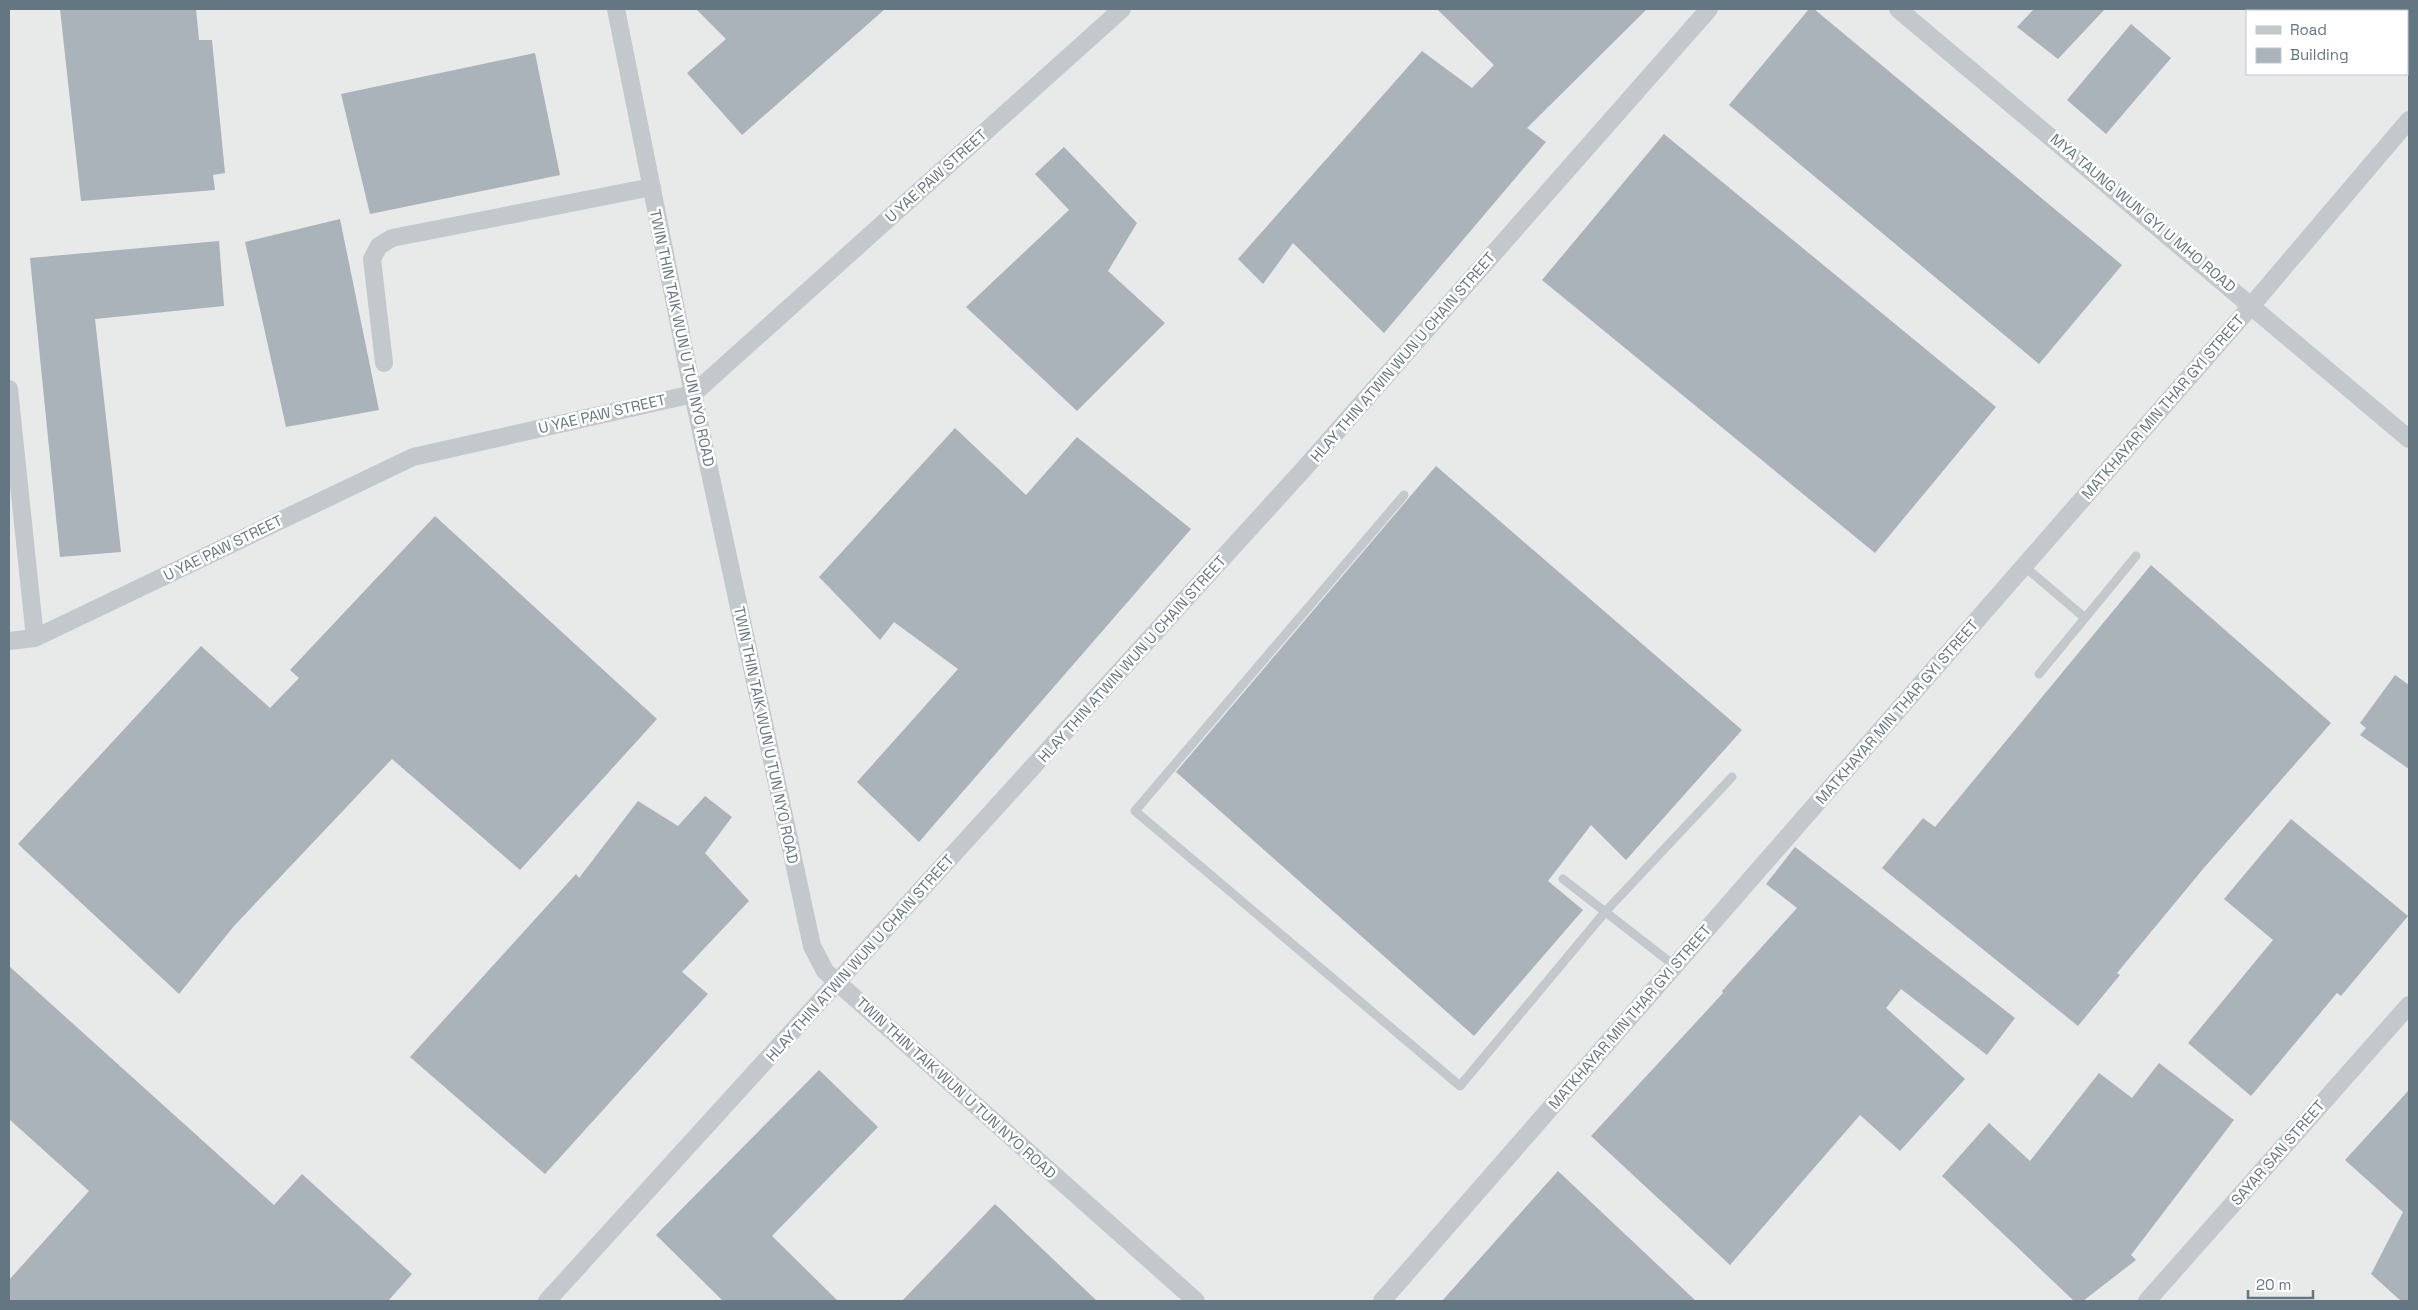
<svg xmlns="http://www.w3.org/2000/svg" width="2418" height="1310" viewBox="0 0 2418 1310" font-family="'Space Grotesk',sans-serif">
<rect width="100%" height="100%" fill="#fafaf8"/>
<path fill="#e8e9e9" fill-rule="evenodd" d="M 9,9 L 2409,9 L 2409,1301 L 9,1301 ZM 2247,11 L 2407,11 L 2407,74 L 2247,74 Z"/>
<path fill="#aab3b9" d="M 60,9 L 196,9 L 199,40 L 212,40 L 225,173 L 213,175 L 215,190 L 81,201 Z
M 696,9 L 885,9 L 742,135 L 687,73 L 726,39 Z
M 1437,9 L 1647,9 L 1527,128 L 1546,142 L 1384,333 L 1293,243 L 1263,284 L 1238,259 L 1422,51 L 1472,88 L 1494,65 Z
M 1809,9 L 1814,9 L 2122,265 L 2039,364 L 1729,105 Z
M 2034,9 L 2105,9 L 2058,59 L 2017,27 Z
M 2131,24 L 2171,58 L 2106,134 L 2067,100 Z
M 535,53 L 560,175 L 370,214 L 341,94 Z
M 1664,134 L 1996,407 L 1875,553 L 1542,280 Z
M 1064,147 L 1137,223 L 1108,271 L 1165,323 L 1077,411 L 966,307 L 1069,210 L 1035,174 Z
M 340,219 L 379,410 L 286,427 L 245,242 Z
M 219,241 L 224,306 L 95,319 L 121,552 L 60,557 L 30,258 Z
M 955,428 L 1026,495 L 1077,437 L 1191,529 L 919,842 L 857,782 L 958,669 L 894,622 L 880,640 L 819,577 Z
M 1436,466 L 1742,730 L 1626,860 L 1591,825 L 1548,881 L 1583,910 L 1474,1036 L 1176,772 Z
M 435,516 L 657,719 L 520,870 L 392,759 L 234,926 L 179,994 L 18,844 L 201,646 L 270,708 L 299,678 L 290,670 Z
M 2151,565 L 2331,723 L 2203,869 L 2117,973 L 2120,975 L 2078,1026 L 1882,868 L 1923,818 L 1935,827 Z
M 2395,675 L 2409,685 L 2409,769 L 2360,735 L 2366,728 L 2360,723 Z
M 705,796 L 732,817 L 705,853 L 749,901 L 682,972 L 708,994 L 545,1174 L 410,1057 L 576,874 L 579,878 L 638,801 L 678,826 Z
M 2291,819 L 2408,916 L 2341,996 L 2337,993 L 2251,1096 L 2188,1043 L 2273,940 L 2224,899 Z
M 1795,847 L 2015,1018 L 1987,1055 L 1901,989 L 1886,1008 L 1965,1079 L 1900,1151 L 1860,1115 L 1730,1265 L 1591,1136 L 1723,993 L 1722,991 L 1797,908 L 1766,884 Z
M 9,966 L 274,1205 L 302,1174 L 412,1274 L 388,1301 L 9,1301 L 9,1280 L 89,1191 L 9,1119 Z
M 2159,1063 L 2234,1120 L 2131,1255 L 2136,1260 L 2083,1301 L 2074,1301 L 1942,1176 L 1989,1123 L 2030,1161 L 2099,1073 L 2132,1098 Z
M 819,1070 L 878,1127 L 772,1236 L 838,1301 L 723,1301 L 656,1235 Z
M 2409,1090 L 2409,1301 L 2401,1301 L 2371,1274 L 2403,1212 L 2345,1160 Z
M 1558,1171 L 1696,1301 L 1442,1301 Z
M 995,1204 L 1097,1301 L 902,1301 Z"/>
<g fill="none" stroke-linecap="round" stroke-linejoin="round">
<path stroke="#c3c8cc" stroke-width="9" d="M 1404,495 L 1135,811 L 1460,1086 L 1605,912 L 1732,777
M 2024,566 L 2085,618
M 2039,674 L 2136,556
M 1563,879 L 1675,966"/>
<path stroke="#c3c8cc" stroke-width="18" d="M 616,9 L 693,394 L 812,946 L 825,971 L 838,983 L 1196,1301
M 1898,9 L 2409,439
M 384,363 L 372,259 L 379,246 L 392,238 L 652,187
M 9,389 L 35,638
M 9,641 L 35,638 L 413,457 L 693,394 L 1122,9
M 547,1301 L 1302,471 L 1709,9
M 1382,1301 L 2252,305 L 2409,120
M 2147,1301 L 2409,1005"/>
</g>
<g text-anchor="middle" stroke-width="5" stroke-linejoin="round" paint-order="stroke">
<g font-size="15" fill="#657683" stroke="#fff">
<text transform="translate(936 176) rotate(-42)" y="5">U YAE PAW STREET</text>
<text transform="translate(2143 213) rotate(40)" y="5">MYA TAUNG WUN GYI U MHO ROAD</text>
<text transform="translate(682 338) rotate(78)" y="5">TWIN THIN TAIK WUN U TUN NYO ROAD</text>
<text transform="translate(1403 357) rotate(-49)" y="5">HLAY THIN ATWIN WUN U CHAIN STREET</text>
<text transform="translate(2163 407) rotate(-49)" y="5">MATKHAYAR MIN THAR GYI STREET</text>
<text transform="translate(602 414) rotate(-13)" y="5">U YAE PAW STREET</text>
<text transform="translate(223 548) rotate(-26)" y="5">U YAE PAW STREET</text>
<text transform="translate(1132 659) rotate(-48)" y="5">HLAY THIN ATWIN WUN U CHAIN STREET</text>
<text transform="translate(1897 712) rotate(-49)" y="5">MATKHAYAR MIN THAR GYI STREET</text>
<text transform="translate(766 735) rotate(78)" y="5">TWIN THIN TAIK WUN U TUN NYO ROAD</text>
<text transform="translate(860 958) rotate(-48)" y="5">HLAY THIN ATWIN WUN U CHAIN STREET</text>
<text transform="translate(1630 1017) rotate(-49)" y="5">MATKHAYAR MIN THAR GYI STREET</text>
<text transform="translate(956 1088) rotate(42)" y="5">TWIN THIN TAIK WUN U TUN NYO ROAD</text>
<text transform="translate(2278 1153) rotate(-49)" y="5">SAYAR SAN STREET</text>
</g>
</g>
<rect width="2418" height="1310" fill="none" stroke="#657683" stroke-width="20"/>
<rect x="2246" y="10" width="162" height="65" fill="#ffffff" stroke="#c1c8cd"/>
<rect x="2256" y="26" width="25" height="8" fill="#c3c8cc" stroke="#c1c8cd"/>
<text x="2290" y="35" font-size="15" fill="#657683">Road</text>
<rect x="2256" y="48" width="25" height="15" fill="#aab3b9" stroke="#c1c8cd"/>
<text x="2290" y="60" font-size="15" fill="#657683">Building</text>
<path d="M2248 1290v8h65v-8" fill="none" stroke="#657683" stroke-width="2.5"/>
<text x="2256" y="1290" font-size="15" fill="#657683" stroke="#ffffff" stroke-width="4" paint-order="stroke">20 m</text>
</svg>
